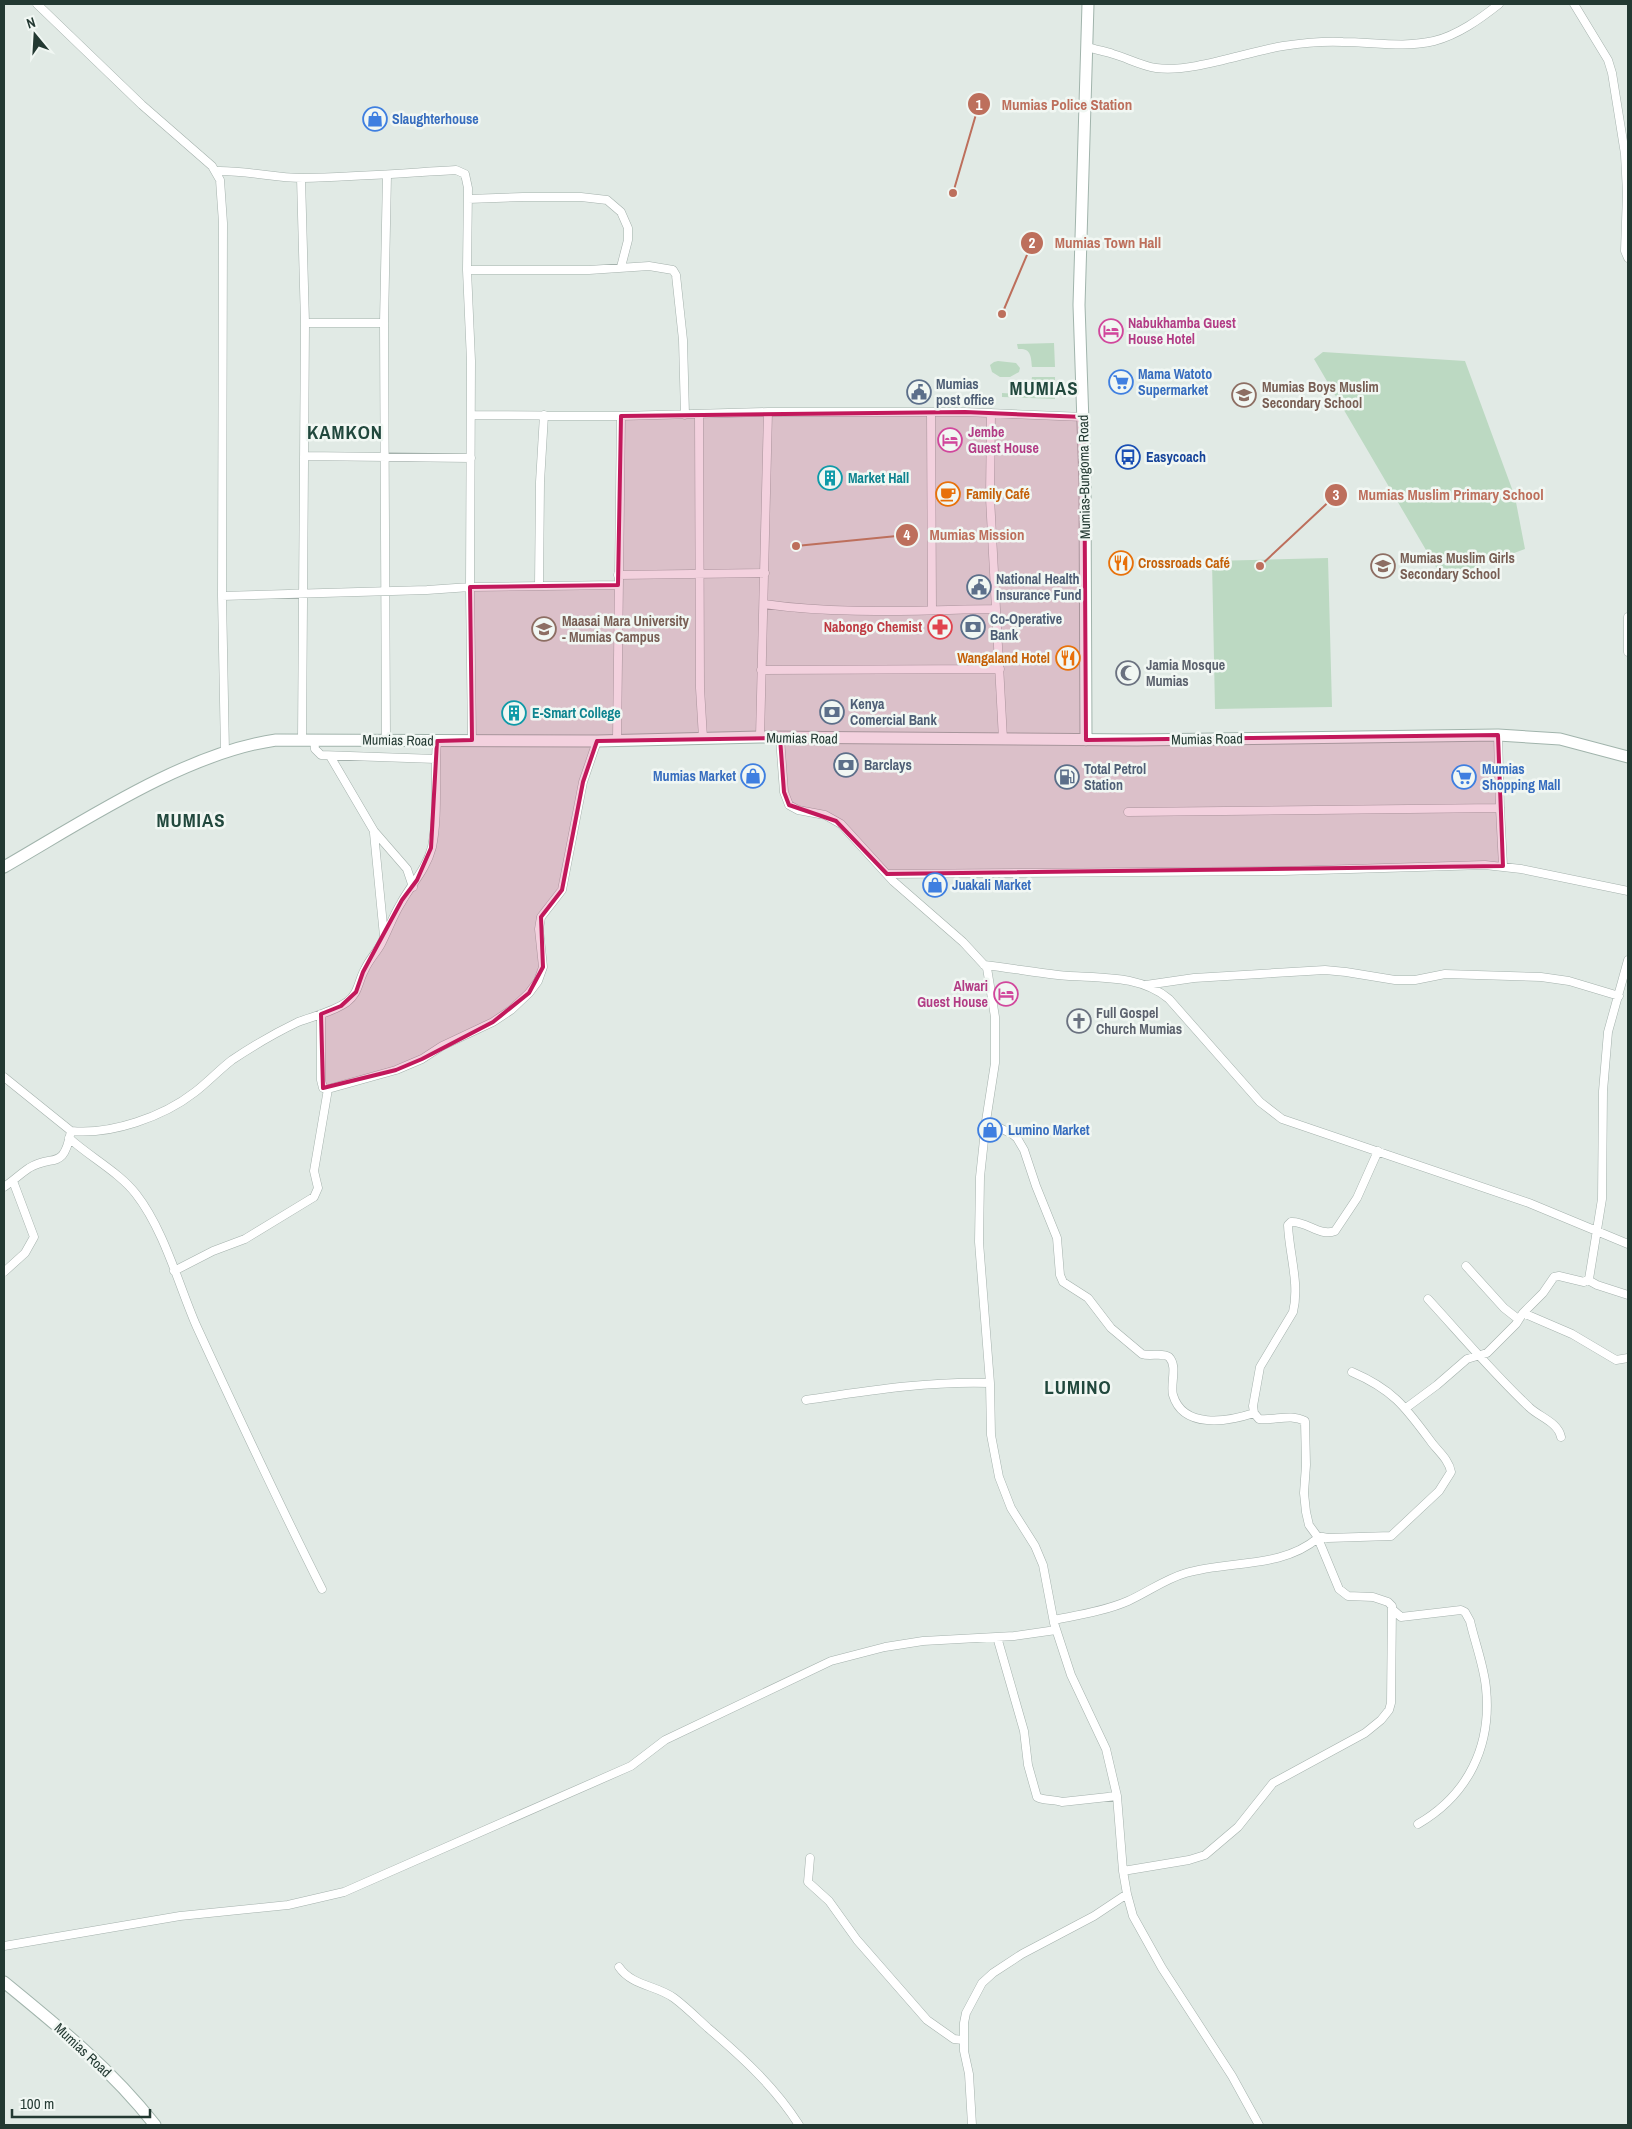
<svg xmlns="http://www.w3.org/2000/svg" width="1632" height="2129" viewBox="0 0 1632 2129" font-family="'Archivo Narrow',sans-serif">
<rect width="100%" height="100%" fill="#e1eae5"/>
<path fill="#bcd9c2" d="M 1054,343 L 1055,367 L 1032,367 C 1031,356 1031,348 1018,349 L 1017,344 Z
M 1323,352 L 1465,361 L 1515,497 L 1525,549 L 1443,579 L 1314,359 Z
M 998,361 L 1016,363 L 1020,368 L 1019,372 L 1010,377 L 1000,377 L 992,372 L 990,365 L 994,362 Z
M 1032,377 L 1055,377 L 1055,399 L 1002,397 L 1002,393 L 1017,394 L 1030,389 Z
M 1328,558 L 1332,707 L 1215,709 L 1212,561 Z"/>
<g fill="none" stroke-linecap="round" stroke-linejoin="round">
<g stroke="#a4b1ac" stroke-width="9">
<path id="street" d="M 37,4 L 142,105 L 212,166 L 220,180 L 223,223 L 222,596 L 225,753
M 1574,4 L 1608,60 L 1612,73 L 1625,154 L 1627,193 L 1625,251 L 1628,258
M 1088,47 C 1096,50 1105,51 1113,54 C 1127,58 1142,66 1156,68 C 1192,73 1246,52 1283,46 C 1303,43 1323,41 1343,42 C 1373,42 1404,48 1434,41 C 1458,35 1480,19 1499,4
M 216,171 C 245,170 274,178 303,178 C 354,177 405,173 456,170 L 465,174 L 468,188 L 467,270 L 471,361 L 470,587 L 472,740
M 301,178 L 305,323 L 302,740
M 468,199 L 523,197 L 581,197 L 607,200 L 621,212 L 628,228 L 628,240 L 621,267
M 467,270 L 589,270 L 649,266 L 673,270 L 676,275 L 683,340 L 685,415
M 305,323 L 384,323
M 931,412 L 932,610
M 991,413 L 990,498 L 1003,739
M 699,414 L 700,688 L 703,738
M 471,415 L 621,416 L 768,412 L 965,412 L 1084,417
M 304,456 L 471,458
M 618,575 L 765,573
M 539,586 L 540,482 L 544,415
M 222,596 L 427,590 L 470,587 L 618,585
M 764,604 C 840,615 918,610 995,609
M 1628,617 L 1628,652
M 761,670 L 1000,669
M 1498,735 L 1500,808 L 1503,866
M 760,737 L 768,412
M 780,738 L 784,792 L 789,805 L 798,810 L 825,815 L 841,824 L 893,881 L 963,942 L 987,968 L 995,1017 L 995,1063 L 986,1121 L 980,1177 L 979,1242 L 990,1383 L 991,1435 L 999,1477 L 1011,1508 L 1035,1546 L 1043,1565 L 1054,1623 L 1071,1675 L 1106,1749 L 1117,1796 L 1123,1871 L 1127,1894 L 1133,1916 L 1162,1968 L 1232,2076 L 1259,2125
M 314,739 L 315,749 L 321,755 L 436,759
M 386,739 L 384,323 L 387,175
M 617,740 L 621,416
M 330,756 L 374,831 L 407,869 L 413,887
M 1128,812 L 1500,808
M 374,833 L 384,936
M 887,874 L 1283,871 L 1485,865 L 1521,869 L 1628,891
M 984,965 C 1009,968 1033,972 1058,975 C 1095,979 1138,973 1169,999 L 1260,1102 L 1282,1119 L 1529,1203 L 1628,1244
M 1146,985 L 1194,978 L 1325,970 L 1346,972 L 1395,980 L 1415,980 L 1445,974 L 1541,977 L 1569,981 L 1619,996
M 321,1014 L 321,1080 L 323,1088 L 328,1089 L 396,1070 L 422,1059 L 442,1046 L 493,1022 L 511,1010 L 529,993 L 538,981 L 543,967 L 539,929 L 541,917 L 562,890 L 583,782 L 597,741
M 4,1077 L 71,1131 C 63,1172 54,1153 29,1168 C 20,1174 13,1181 4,1187
M 986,1121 L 1012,1134 L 1017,1138 L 1024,1150 L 1036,1186 L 1057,1238 L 1060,1275 L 1063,1282 L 1088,1298 L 1111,1328 L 1142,1354 C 1150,1357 1162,1352 1169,1357 C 1178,1366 1170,1384 1173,1395 C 1183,1429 1227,1422 1254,1413
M 71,1131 C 111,1135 163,1117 195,1092 C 208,1082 219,1070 232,1060 C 253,1046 275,1033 298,1022 C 314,1016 333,1012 347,1002 C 359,993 358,981 365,969 C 369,960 376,953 381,944 C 388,930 393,916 401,903 C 412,883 426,870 432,847 C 439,813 434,775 437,741
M 69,1138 C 90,1157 120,1173 136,1194 C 164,1230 178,1283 196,1325 C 237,1414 278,1502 322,1589
M 1466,1266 L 1504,1308 L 1518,1319
M 174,1271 L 213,1251 L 245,1239 L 314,1197 L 318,1188 L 314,1171 L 328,1089
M 4,1272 L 25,1253 L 34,1237 L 13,1181
M 1588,1280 L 1597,1285 L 1628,1295
M 1428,1299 C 1461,1335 1493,1373 1529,1407 C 1539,1417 1558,1422 1561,1437
M 1523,1313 L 1572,1334 L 1616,1360 L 1628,1358
M 806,1400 C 867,1391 927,1381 990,1383
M 1406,1408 L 1437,1385 L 1467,1359 L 1487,1353 L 1516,1324 L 1523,1313 L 1543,1293 L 1554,1277 L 1559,1276 L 1584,1282 L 1589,1279 L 1602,1199 L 1603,1091 L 1608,1032 L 1628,960
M 1317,1536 L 1328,1538 L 1391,1536 L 1439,1491 L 1451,1472 C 1449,1460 1439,1452 1432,1443 C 1406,1408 1394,1390 1352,1372
M 1393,1610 L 1401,1617 L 1461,1610 L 1465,1612 L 1470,1621 C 1475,1643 1484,1666 1486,1688 C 1492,1746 1468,1795 1418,1824
M 1054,1620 C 1078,1615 1105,1611 1128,1601 C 1148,1592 1165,1579 1186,1573 C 1229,1560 1281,1569 1318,1538
M 997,1637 L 1024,1731 L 1028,1765 L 1037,1797 C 1044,1801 1054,1799 1062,1802 L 1117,1796
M 810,1858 L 808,1882 L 829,1901 L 857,1940 L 927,2020 L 954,2039 L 963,2040
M 1123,1871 L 1189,1860 L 1205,1855 L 1238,1827 L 1273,1783 L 1365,1733 L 1381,1720 L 1389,1710 L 1391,1703 L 1392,1606 L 1388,1602 L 1373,1597 L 1348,1596 L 1339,1589 L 1317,1536 L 1309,1525 L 1306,1512 L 1304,1493 L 1306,1465 L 1305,1421 C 1290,1413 1275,1421 1259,1419 L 1254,1413 L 1253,1406 L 1260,1367 L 1293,1312 C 1300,1284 1289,1253 1288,1225 L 1291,1222 C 1307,1221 1320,1237 1335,1231 L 1357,1198 L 1378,1151
M 4,1946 L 180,1916 L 288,1905 L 344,1892 L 631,1766 L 665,1740 L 831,1661 L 885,1647 L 923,1641 L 1014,1636 L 1056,1630
M 619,1967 C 632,1986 656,1985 674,1998 C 686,2007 697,2018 708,2028 C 742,2057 775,2087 799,2125
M 972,2125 L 969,2074 L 964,2051 L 964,2023 L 966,2013 L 982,1983 L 993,1973 L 1022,1954 L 1094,1916 L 1127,1894"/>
</g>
<g stroke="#a1b4ac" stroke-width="13">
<path id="secondary" d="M 1086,740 L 1085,482 L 1079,305 L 1088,4
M 4,867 C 84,821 185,753 276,740 L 597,741 L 760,737 L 1137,740 L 1498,735 L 1560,739 L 1628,757
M 4,1982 C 58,2026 112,2070 155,2125"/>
</g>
<use href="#street" stroke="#fff" stroke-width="8"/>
<use href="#secondary" stroke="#fff" stroke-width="11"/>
</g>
<path fill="#c2185b" fill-opacity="0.2" stroke="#c2185b" stroke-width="4" stroke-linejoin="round" d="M 965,412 L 1084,417 L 1086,740 L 1498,735 L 1503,866 L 887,874 L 836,821 L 789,805 L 784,792 L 780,738 L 597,741 L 583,782 L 562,890 L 541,917 L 543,967 L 529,993 L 493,1022 L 422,1059 L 396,1070 L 323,1088 L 321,1014 L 341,1006 L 356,992 L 363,972 L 402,900 L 417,880 L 431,848 L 437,741 L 472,740 L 470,587 L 618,585 L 621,416 Z"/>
<defs>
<g id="shop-ring" transform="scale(1.25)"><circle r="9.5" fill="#f1f7f3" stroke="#3f7fe0" stroke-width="1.5"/><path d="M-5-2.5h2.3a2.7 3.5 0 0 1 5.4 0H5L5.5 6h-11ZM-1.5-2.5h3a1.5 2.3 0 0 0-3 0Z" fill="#3f7fe0"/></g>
<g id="hotel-ring" transform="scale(1.25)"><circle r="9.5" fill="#f1f7f3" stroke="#d1479c" stroke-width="1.5"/><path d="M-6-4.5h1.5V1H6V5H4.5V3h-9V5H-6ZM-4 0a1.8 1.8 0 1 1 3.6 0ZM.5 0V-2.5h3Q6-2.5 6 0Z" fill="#d1479c"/></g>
<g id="supermarket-ring" transform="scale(1.25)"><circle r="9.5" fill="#f1f7f3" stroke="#3f7fe0" stroke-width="1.5"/><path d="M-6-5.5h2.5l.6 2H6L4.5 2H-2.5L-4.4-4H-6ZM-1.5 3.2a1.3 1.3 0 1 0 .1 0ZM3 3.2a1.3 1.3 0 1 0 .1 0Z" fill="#3f7fe0"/></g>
<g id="civic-ring" transform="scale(1.25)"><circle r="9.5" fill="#f1f7f3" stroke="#5c6f8a" stroke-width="1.5"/><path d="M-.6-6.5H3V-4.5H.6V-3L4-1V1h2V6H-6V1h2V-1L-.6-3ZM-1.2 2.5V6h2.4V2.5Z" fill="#5c6f8a"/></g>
<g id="school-ring" transform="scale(1.25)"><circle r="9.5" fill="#f1f7f3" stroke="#8d6e63" stroke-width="1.5"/><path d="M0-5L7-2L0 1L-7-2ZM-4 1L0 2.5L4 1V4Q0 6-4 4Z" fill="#8d6e63"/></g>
<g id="bus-ring" transform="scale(1.25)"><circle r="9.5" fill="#f1f7f3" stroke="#1a4fb4" stroke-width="1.5"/><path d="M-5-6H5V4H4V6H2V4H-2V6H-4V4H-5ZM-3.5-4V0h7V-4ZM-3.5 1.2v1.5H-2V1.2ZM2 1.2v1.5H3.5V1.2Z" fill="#1a4fb4"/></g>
<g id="building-ring" transform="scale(1.25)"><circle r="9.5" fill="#f1f7f3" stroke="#0f9aa8" stroke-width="1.5"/><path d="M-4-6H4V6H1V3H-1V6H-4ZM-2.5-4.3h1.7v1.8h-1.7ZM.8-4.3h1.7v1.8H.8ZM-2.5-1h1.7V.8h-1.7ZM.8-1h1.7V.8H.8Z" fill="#0f9aa8"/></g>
<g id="cafe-ring" transform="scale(1.25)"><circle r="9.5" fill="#f1f7f3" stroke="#e8710a" stroke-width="1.5"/><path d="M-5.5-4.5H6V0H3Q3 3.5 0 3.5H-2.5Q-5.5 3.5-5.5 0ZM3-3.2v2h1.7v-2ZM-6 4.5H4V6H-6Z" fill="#e8710a"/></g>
<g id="restaurant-ring" transform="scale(1.25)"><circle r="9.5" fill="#f1f7f3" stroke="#e8710a" stroke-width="1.5"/><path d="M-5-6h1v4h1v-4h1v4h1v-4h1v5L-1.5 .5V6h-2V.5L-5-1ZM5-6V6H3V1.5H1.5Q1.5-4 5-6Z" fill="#e8710a"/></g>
<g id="pharmacy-ring" transform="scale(1.25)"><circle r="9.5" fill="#f1f7f3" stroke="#e0444e" stroke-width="1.5"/><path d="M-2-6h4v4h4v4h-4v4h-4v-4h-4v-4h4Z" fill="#e0444e"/></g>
<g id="bank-ring" transform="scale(1.25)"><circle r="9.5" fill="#f1f7f3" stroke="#5c6f8a" stroke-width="1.5"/><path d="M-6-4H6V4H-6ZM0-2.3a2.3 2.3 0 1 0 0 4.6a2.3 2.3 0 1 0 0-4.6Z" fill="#5c6f8a"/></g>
<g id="university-ring" transform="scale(1.25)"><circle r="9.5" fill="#f1f7f3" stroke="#8d6e63" stroke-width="1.5"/><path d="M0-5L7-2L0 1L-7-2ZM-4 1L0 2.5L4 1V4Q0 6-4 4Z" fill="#8d6e63"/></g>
<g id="mosque-ring" transform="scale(1.25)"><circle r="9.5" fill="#f1f7f3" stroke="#6b7280" stroke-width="1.5"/><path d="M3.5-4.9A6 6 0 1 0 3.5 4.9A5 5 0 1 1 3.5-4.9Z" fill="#6b7280"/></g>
<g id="fuel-ring" transform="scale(1.25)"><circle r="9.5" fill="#f1f7f3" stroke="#5c6f8a" stroke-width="1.5"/><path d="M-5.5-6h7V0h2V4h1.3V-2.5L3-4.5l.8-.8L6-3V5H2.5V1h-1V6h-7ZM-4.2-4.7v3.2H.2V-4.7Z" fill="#5c6f8a"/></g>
<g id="church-ring" transform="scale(1.25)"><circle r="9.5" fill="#f1f7f3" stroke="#6b7280" stroke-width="1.5"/><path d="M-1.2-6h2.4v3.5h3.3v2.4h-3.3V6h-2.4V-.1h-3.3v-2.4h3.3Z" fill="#6b7280"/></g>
</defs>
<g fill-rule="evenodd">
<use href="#shop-ring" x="375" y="119"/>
<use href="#hotel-ring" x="1111" y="331"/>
<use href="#supermarket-ring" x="1121" y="382"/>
<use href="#civic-ring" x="919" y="392"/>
<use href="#school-ring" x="1244" y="395"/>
<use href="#hotel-ring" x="950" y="440"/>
<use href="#bus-ring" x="1128" y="457"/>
<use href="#building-ring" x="830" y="478"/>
<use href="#cafe-ring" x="948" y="494"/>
<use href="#restaurant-ring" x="1121" y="563"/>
<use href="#school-ring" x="1383" y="566"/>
<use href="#civic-ring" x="979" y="587"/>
<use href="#pharmacy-ring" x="940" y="627"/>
<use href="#bank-ring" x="973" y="627"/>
<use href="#university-ring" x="544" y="629"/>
<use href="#restaurant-ring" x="1068" y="658"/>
<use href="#mosque-ring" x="1128" y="673"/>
<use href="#bank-ring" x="832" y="712"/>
<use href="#building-ring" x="514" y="713"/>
<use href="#bank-ring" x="846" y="765"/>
<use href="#shop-ring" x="753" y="776"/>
<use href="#fuel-ring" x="1067" y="777"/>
<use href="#supermarket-ring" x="1464" y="777"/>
<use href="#shop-ring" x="935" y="885"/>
<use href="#hotel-ring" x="1006" y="994"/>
<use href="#church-ring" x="1079" y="1021"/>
<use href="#shop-ring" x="990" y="1130"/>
</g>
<g text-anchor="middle" stroke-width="5" stroke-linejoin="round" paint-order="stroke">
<g font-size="14" font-weight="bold" fill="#366cbe" stroke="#f1f7f3" text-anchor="start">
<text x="392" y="124">Slaughterhouse</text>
<text x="1138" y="379">Mama Watoto<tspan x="1138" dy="16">Supermarket</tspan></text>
<text x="1482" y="774">Mumias<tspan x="1482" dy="16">Shopping Mall</tspan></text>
<text x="736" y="781" text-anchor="end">Mumias Market</text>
<text x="952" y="890">Juakali Market</text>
<text x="1008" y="1135">Lumino Market</text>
</g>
<g font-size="14" font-weight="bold" fill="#b23c85" stroke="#f1f7f3" text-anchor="start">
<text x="1128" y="328">Nabukhamba Guest<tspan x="1128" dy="16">House Hotel</tspan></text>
<text x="968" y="437">Jembe<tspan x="968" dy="16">Guest House</tspan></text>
<text x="988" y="991" text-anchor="end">Alwari<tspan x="988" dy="16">Guest House</tspan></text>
</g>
<g font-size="14" font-weight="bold" fill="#4e5e75" stroke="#f1f7f3" text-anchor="start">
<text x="936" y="389">Mumias<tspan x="936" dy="16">post office</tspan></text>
<text x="996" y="584">National Health<tspan x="996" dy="16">Insurance Fund</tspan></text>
<text x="990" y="624">Co-Operative<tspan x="990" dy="16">Bank</tspan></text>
<text x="850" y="709">Kenya<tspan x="850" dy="16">Comercial Bank</tspan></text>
<text x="864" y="770">Barclays</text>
<text x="1084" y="774">Total Petrol<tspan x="1084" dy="16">Station</tspan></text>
</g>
<g font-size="14" font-weight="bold" fill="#785e54" stroke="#f1f7f3" text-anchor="start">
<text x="1262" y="392">Mumias Boys Muslim<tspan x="1262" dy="16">Secondary School</tspan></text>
<text x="1400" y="563">Mumias Muslim Girls<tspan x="1400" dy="16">Secondary School</tspan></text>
<text x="562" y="626">Maasai Mara University<tspan x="562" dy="16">- Mumias Campus</tspan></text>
</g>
<g font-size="14" font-weight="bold" fill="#164399" stroke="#f1f7f3" text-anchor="start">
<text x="1146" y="462">Easycoach</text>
</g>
<g font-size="14" fill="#233932" stroke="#f1f7f3">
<text transform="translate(1084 477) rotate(-91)" y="5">Mumias-Bungoma Road</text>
<text transform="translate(802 738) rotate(1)" y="5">Mumias Road</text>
<text transform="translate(1207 739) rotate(-1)" y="5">Mumias Road</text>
<text transform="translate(398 740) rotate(1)" y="5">Mumias Road</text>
<text transform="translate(83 2050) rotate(43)" y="5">Mumias Road</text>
</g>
<g font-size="14" font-weight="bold" fill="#0d838f" stroke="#f1f7f3" text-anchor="start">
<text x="848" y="483">Market Hall</text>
<text x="532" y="718">E-Smart College</text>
</g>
<g font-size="14" font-weight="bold" fill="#c56008" stroke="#f1f7f3" text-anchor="start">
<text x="966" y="499">Family Café</text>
<text x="1138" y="568">Crossroads Café</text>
<text x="1050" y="663" text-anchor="end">Wangaland Hotel</text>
</g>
<g font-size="14" font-weight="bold" fill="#be3a42" stroke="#f1f7f3" text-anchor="end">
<text x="922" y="632">Nabongo Chemist</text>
</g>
<g font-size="14" font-weight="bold" fill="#5b616d" stroke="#f1f7f3" text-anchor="start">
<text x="1146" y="670">Jamia Mosque<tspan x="1146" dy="16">Mumias</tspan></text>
<text x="1096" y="1018">Full Gospel<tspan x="1096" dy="16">Church Mumias</tspan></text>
</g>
<g font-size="19" font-weight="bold" letter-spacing="1" fill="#21483d" stroke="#f1f7f3">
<text x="1044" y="395">MUMIAS</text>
<text x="345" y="439">KAMKON</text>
<text x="191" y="827">MUMIAS</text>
<text x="1078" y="1394">LUMINO</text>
</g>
</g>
<path fill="none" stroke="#bd6f5c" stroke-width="2" d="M953 193L979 104M1002 314L1032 243M1260 566L1336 495M796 546L907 535"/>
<g fill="#bd6f5c" stroke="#f1f7f3" stroke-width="2">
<circle cx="953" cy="193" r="5"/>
<circle cx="1002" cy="314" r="5"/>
<circle cx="1260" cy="566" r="5"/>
<circle cx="796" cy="546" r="5"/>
<circle cx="979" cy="104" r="12"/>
<circle cx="1032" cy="243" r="12"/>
<circle cx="1336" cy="495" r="12"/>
<circle cx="907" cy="535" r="12"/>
</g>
<g font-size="15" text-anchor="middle" font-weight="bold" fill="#fff">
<text x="979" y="110">1</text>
<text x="1032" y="248">2</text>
<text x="1336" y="500">3</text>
<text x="907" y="540">4</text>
</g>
<g font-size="15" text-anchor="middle" font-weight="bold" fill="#bd6f5c" stroke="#f1f7f3" stroke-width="5" stroke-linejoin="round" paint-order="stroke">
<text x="1067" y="110">Mumias Police Station</text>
<text x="1108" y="248">Mumias Town Hall</text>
<text x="1451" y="500">Mumias Muslim Primary School</text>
<text x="977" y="540">Mumias Mission</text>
</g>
<rect width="1632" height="2129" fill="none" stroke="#233932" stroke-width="10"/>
<g transform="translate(35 35) rotate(342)" stroke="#f1f7f3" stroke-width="4" paint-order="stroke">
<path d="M0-4L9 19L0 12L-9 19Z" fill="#233932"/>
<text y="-8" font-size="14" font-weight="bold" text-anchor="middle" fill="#233932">N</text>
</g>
<path d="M12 2109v8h138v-8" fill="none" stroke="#233932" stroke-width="2.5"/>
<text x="20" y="2109" font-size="15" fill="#233932" stroke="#f1f7f3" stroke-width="4" paint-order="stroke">100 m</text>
</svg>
